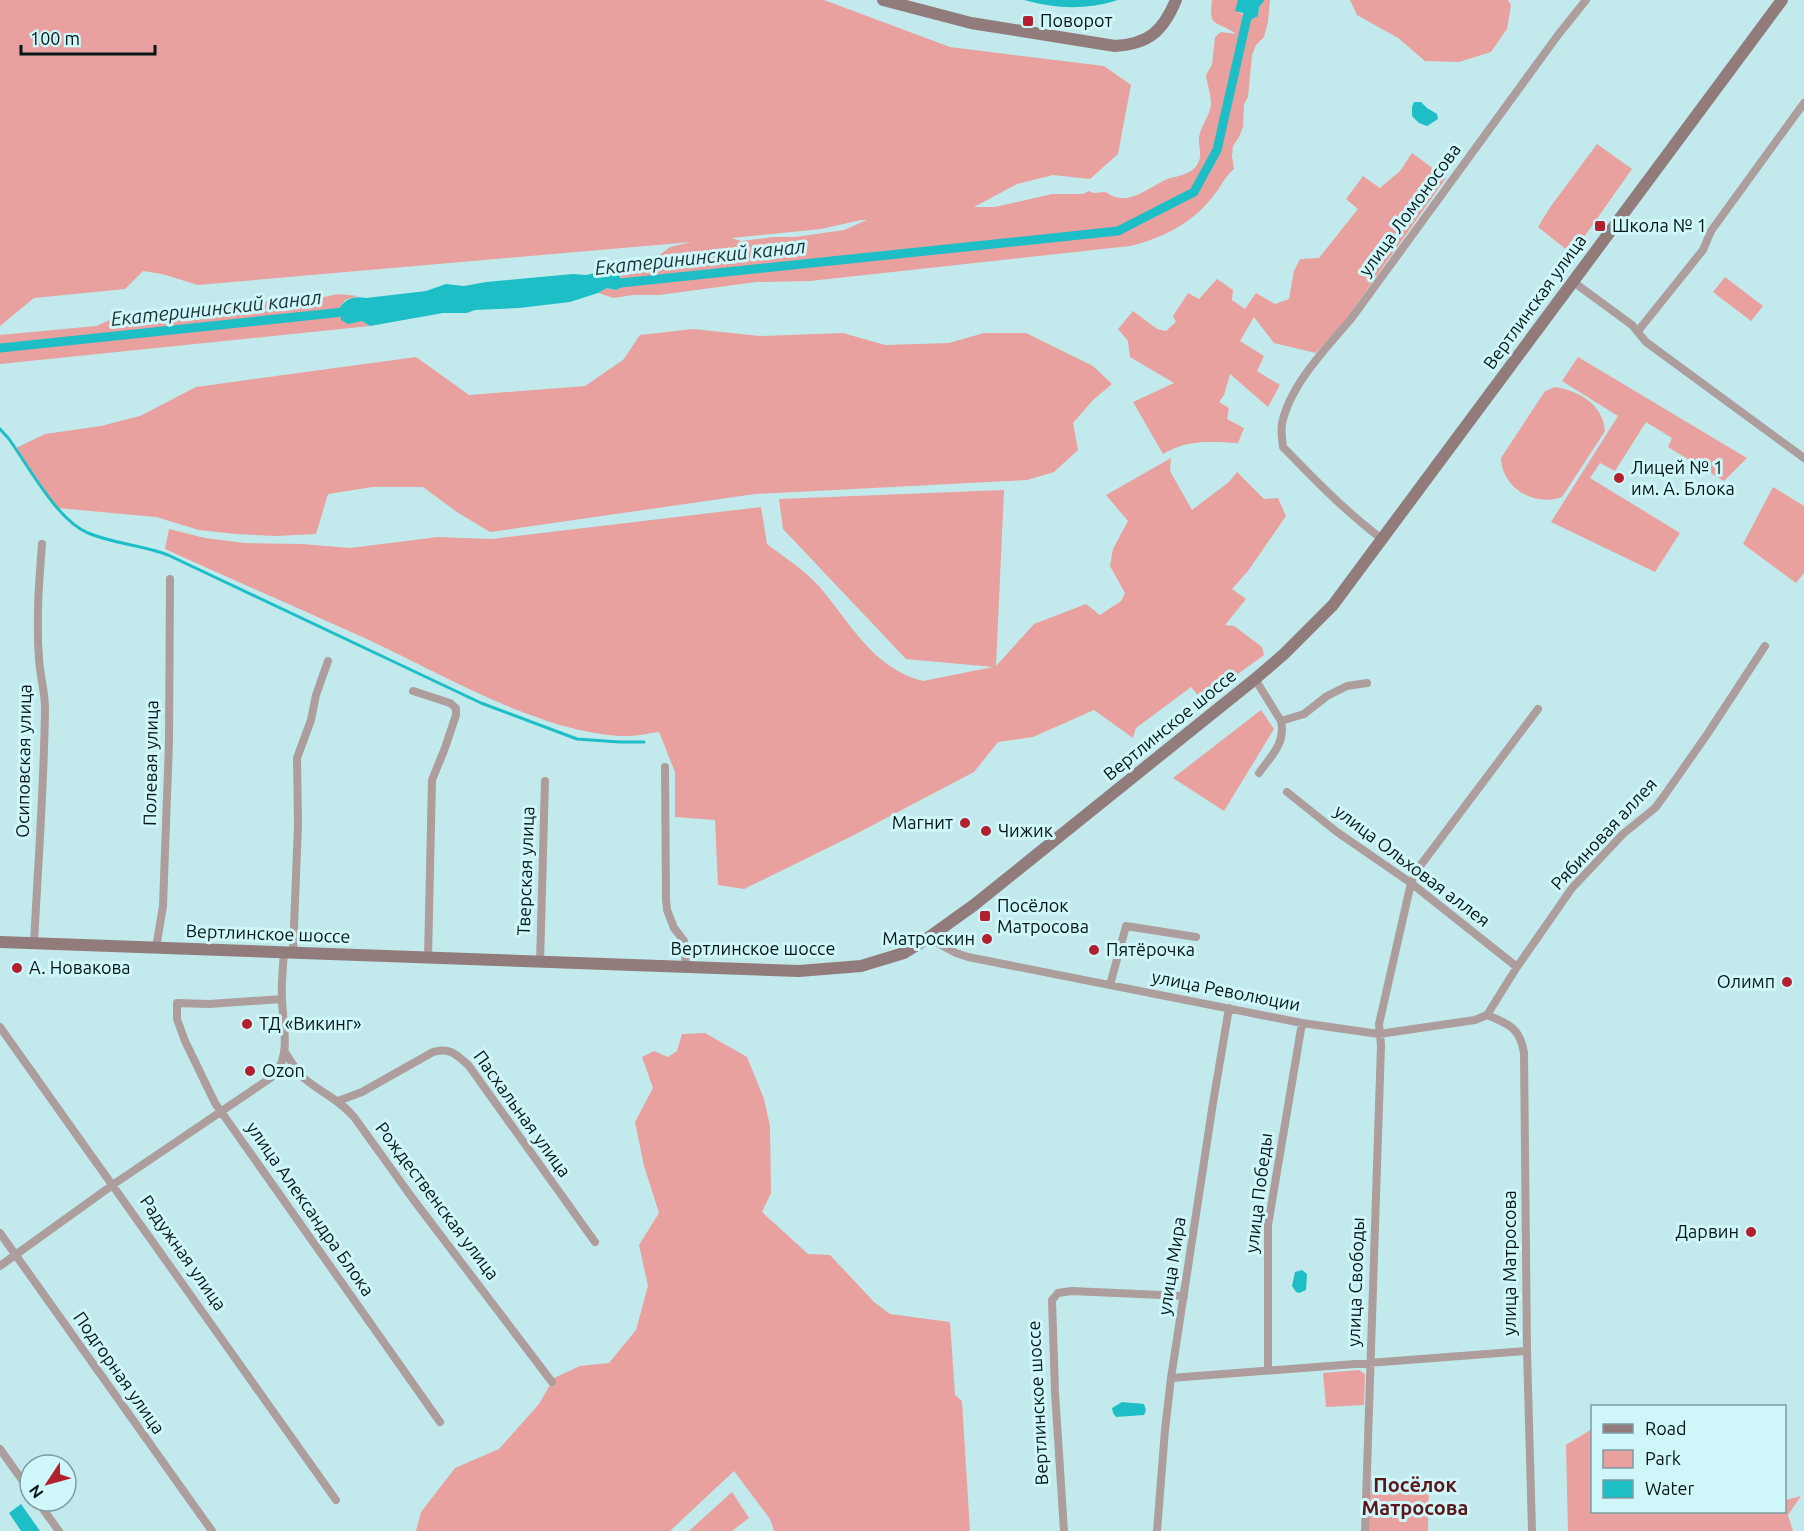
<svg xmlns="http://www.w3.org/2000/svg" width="1804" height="1531" viewBox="0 0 1804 1531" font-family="Ubuntu,sans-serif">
<rect width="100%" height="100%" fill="#c2eaec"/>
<path fill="#e8a19e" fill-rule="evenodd" d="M 0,0 L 824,0 L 950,47 L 1104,66 L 1131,85 L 1118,154 L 1090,179 L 1053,175 L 1017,184 L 974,207 L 995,207 L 1052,194 L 1083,194 L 1089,191 L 1093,193 L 1106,192 C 1125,208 1147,189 1165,180 C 1177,175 1193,176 1199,161 C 1202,153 1198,145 1199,138 C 1200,126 1211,115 1211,103 C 1211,94 1207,84 1206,75 L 1212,65 L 1215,37 L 1221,32 L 1236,34 C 1217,20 1208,29 1212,0 L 1238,0 L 1238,12 L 1246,16 L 1258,16 L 1259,7 L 1264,0 L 1270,0 L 1268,22 L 1264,37 L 1256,45 L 1252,55 L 1248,97 L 1244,104 L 1243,127 L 1239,137 L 1233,146 L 1232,156 L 1234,169 C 1223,179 1222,185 1214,195 C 1193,223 1163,238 1130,246 L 810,281 L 756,282 L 659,295 L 633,295 L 614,298 L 598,293 L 607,288 L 616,290 L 624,269 L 620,267 L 636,260 L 657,257 L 670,247 L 691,242 L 198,285 L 162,274 L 143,271 L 125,289 L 34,298 L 0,326 ZM 861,220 L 867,220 L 844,230 L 795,237 L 773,237 L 741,241 L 731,238 L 821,229 Z
M 1350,0 L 1508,0 L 1511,5 L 1507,29 L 1491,52 L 1459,62 L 1425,61 L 1398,38 L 1357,15 Z
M 1597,144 L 1632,169 L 1572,254 L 1538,227 L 1551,206 Z
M 1412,153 L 1446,178 L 1347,318 L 1316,353 L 1274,343 L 1254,317 L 1240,341 L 1264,356 L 1257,371 L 1280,385 L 1268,407 L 1230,374 L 1224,395 L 1219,402 L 1229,408 L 1227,419 L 1244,428 L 1238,443 C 1209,442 1189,439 1163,454 L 1133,402 L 1174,383 L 1130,357 L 1128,341 L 1118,329 L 1133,311 L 1157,329 L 1166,331 L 1176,322 L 1173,316 L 1188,293 L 1199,299 L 1217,279 L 1233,290 L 1232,300 L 1245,309 L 1256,293 L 1275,304 L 1289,299 L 1294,271 L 1300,259 L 1319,258 L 1358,209 L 1346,199 L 1363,176 L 1380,188 L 1400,171 Z
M 1725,277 L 1763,306 L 1751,321 L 1713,292 Z
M 338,294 L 358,296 L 345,300 L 340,307 L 341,319 L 362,321 L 370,326 L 0,364 L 0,335 L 96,326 L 110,320 L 127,318 L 146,320 L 235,302 L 304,301 Z
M 693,329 L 760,336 L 843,333 L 885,345 L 949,343 L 984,333 L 1026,333 L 1093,366 L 1112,384 L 1093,400 L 1073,423 L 1078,450 L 1054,472 L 1027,480 L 755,494 L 490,532 L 457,512 L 423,487 L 373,487 L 328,494 L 316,534 L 276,536 L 236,534 L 199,530 L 156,517 L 57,508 L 16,448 L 45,434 L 101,426 L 140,416 L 196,387 L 416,357 L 469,395 L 585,386 L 623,360 L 640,335 Z
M 1578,357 L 1747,458 L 1724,481 L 1668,447 L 1672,438 L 1646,422 L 1615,471 L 1600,463 L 1590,478 L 1680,533 L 1655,572 L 1551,522 L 1618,416 L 1562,381 Z
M 1555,387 C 1579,391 1603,404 1605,431 L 1562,497 C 1534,507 1502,488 1501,458 L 1545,391 Z
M 1171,458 L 1170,471 L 1192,510 L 1229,482 L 1237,472 L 1264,499 L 1278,498 L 1286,516 L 1248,571 L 1232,589 L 1246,599 L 1225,625 L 1234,626 L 1262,647 L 1264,655 L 1202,700 L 1191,687 L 1136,728 L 1133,738 L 1094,710 L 1033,737 L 998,742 L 974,772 L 854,835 L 744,889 L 718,885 L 715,820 L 675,817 L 675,772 L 659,732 C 649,733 638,736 628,736 C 546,736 442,674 369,640 C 301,609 233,580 165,549 L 169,529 L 205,538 L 245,543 L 302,544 L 350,548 L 438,537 L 492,539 L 761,507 L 767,544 C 784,557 804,570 818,585 C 850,622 872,668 923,681 L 993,667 L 906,659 L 783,529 L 779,499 L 1004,490 L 996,666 L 1034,624 L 1086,604 L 1100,615 L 1121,601 L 1125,593 L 1110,566 L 1113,549 L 1128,521 L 1106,495 Z
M 1773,487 L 1804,506 L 1804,573 L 1796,583 L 1743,544 Z
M 1261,710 L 1274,729 L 1224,811 L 1173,778 Z
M 705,1033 L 747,1057 L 764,1099 L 770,1126 L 771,1193 L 762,1212 L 808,1254 L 830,1255 L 874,1302 L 890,1314 L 950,1322 L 955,1395 L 962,1401 L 970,1531 L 774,1531 L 770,1519 L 734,1471 L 670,1531 L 416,1531 L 421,1512 L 455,1468 L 499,1449 L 539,1404 L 554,1378 L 580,1366 L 609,1363 L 636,1330 L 648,1286 L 639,1245 L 659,1213 L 644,1166 L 635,1122 L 653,1088 L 642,1057 L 654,1051 L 668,1057 L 677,1051 L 682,1034 Z
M 1359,1370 L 1365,1374 L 1364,1405 L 1326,1407 L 1323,1373 Z
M 1592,1429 L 1592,1512 L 1784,1512 L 1785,1500 L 1801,1496 L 1788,1515 L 1793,1531 L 1568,1531 L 1566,1445 Z
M 1371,1480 L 1426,1482 L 1429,1484 L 1428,1531 L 1368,1531 Z
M 732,1492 L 749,1518 L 732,1531 L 689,1531 Z"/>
<path fill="#1ebec7" d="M 1024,0 L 1118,0 C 1087,10 1055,9 1024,0 Z
M 1238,0 L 1264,0 L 1264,1 L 1259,7 L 1258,16 L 1250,20 L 1243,13 L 1235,11 Z
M 1414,102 L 1421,102 L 1427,108 L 1437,114 L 1438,119 L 1427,126 L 1419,123 L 1412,116 L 1412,107 Z
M 620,267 L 624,269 L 620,277 L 624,286 L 616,290 L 607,288 L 598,293 L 570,302 L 519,308 L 475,310 L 467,313 L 443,313 L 370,326 L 362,321 L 348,324 L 341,320 L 340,307 C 347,298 355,296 366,298 L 426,291 L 446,284 L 464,286 L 486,282 L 573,274 L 586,275 Z
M 1302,1270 L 1307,1274 L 1306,1290 L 1299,1293 L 1296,1292 L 1292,1286 L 1295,1272 Z
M 1122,1402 L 1144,1404 L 1146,1410 L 1144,1415 L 1116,1417 L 1113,1413 L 1112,1408 Z
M 21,1504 L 40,1531 L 21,1531 L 9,1513 Z"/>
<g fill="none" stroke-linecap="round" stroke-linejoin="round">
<path stroke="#1ebec7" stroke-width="3" d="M 0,429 L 9,439 C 29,467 57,520 88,533 C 114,544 142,545 168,555 L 481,703 L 577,739 L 619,742 L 644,742"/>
<path stroke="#1ebec7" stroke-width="9" d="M 611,284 L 1118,231 L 1194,192 L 1217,150 L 1251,0
M 0,348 L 353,311"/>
<path stroke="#ad9d9c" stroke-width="8" d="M 1572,281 L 1632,325 L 1646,342 L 1804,458
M 1638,331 L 1703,250 L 1711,231 L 1804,103
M 1382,539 C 1346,512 1314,479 1283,447 C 1282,440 1281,431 1282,424 C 1289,386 1327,347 1351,319 L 1558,35 L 1586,0
M 1255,679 L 1281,721
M 413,691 L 450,703 L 456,708 L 456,715 L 445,748 L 432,780 L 428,958
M 665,767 L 666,898 L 667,910 L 674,928 L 684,941 L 686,968
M 1259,773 C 1271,756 1286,743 1281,721 L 1304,714 L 1327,696 L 1347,686 L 1367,683
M 1287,792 L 1337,832 L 1411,883 L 1517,967
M 928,938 L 956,953 L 968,957 L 1302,1023 L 1379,1034 L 1475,1020 L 1487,1015
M 34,943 C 38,865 44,787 45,709 C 45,691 40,676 39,659 C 36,620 39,582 42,544
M 156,948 L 163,906 L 169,742 L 170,579
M 293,952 L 298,825 L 297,758 L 311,720 L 316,695 L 328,661
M 540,963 L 545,781
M 1110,985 L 1126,926 L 1196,937
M 282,999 L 209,1004 L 177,1003 L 177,1019 L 185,1041 L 215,1103 L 440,1422
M 1487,1015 C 1509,1024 1520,1028 1524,1053 L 1527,1351 L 1532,1531
M 1487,1015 L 1517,967 L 1572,888 L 1623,834 L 1655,808 L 1664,796 L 1708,733 L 1765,646
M 0,1027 L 336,1500
M 285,1052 C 291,1062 296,1071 305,1079 C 322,1093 340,1100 354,1117 L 413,1199 L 552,1382
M 338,1101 L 362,1092 L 433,1052 C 450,1047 457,1055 469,1066 L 595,1242
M 0,1233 L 212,1531
M 0,1266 L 114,1184 L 275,1075 C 291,1053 283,1026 282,1000 C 281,985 283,968 284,952
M 1268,1370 L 1268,1225 L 1302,1023
M 1171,1378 L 1527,1351
M 0,1449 L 30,1491
M 37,1501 L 59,1531
M 1064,1531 L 1055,1392 L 1052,1300 L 1058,1293 L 1071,1291 L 1184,1296
M 1157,1531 L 1165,1430 L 1171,1378 L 1213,1103 L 1229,1008
M 1365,1531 L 1381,1045 L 1379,1024 L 1411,883 L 1417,870 L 1538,709"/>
<path stroke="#927c7b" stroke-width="12" d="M 883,0 L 971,23 L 1115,46 C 1149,44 1163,31 1176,0
M 0,942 L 799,971 L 861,966 L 904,953 L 928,938 L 974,905 L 1255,679 L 1284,654 L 1333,605 L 1782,0"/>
</g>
<g fill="#b22030" stroke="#cff7fa" stroke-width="2">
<rect x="1022" y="15" width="12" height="12" rx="3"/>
<rect x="1594" y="220" width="12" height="12" rx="3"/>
<circle cx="1619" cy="478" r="6"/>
<circle cx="965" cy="823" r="6"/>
<circle cx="986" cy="831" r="6"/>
<rect x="979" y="910" width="12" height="12" rx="3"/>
<circle cx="987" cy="939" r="6"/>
<circle cx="1094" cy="950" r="6"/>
<circle cx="17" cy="968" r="6"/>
<circle cx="1787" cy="982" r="6"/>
<circle cx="247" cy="1024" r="6"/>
<circle cx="250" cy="1071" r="6"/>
<circle cx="1751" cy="1232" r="6"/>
</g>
<g text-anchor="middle" stroke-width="6" stroke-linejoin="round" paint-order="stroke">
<g font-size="18" fill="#071617" stroke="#cff7fa" text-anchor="start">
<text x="1040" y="27">Поворот</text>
<text x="1612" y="232">Школа № 1</text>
<text x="1631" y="474">Лицей № 1<tspan x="1631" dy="21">им. А. Блока</tspan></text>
<text x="953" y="829" text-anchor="end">Магнит</text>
<text x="998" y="837">Чижик</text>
<text x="997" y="912">Посёлок<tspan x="997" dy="21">Матросова</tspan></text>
<text x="975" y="945" text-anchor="end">Матроскин</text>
<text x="1106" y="956">Пятёрочка</text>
<text x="29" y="974">А. Новакова</text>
<text x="1775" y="988" text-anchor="end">Олимп</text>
<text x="259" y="1030">ТД «Викинг»</text>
<text x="262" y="1077">Ozon</text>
<text x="1739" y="1238" text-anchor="end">Дарвин</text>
</g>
<g font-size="18" fill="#071617" stroke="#cff7fa">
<text transform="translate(1410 210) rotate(-54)" y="6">улица Ломоносова</text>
<text transform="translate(1535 302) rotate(-54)" y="6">Вертлинская улица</text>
<text transform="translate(1170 725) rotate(-39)" y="6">Вертлинское шоссе</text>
<text transform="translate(24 761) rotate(-89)" y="6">Осиповская улица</text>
<text transform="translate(151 763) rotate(-89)" y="6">Полевая улица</text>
<text transform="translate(1604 834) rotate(-47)" y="6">Рябиновая аллея</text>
<text transform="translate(1412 866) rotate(37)" y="6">улица Ольховая аллея</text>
<text transform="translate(526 871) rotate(-88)" y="6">Тверская улица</text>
<text transform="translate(268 934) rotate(2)" y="6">Вертлинское шоссе</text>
<text x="753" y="955">Вертлинское шоссе</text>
<text transform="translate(1226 991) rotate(11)" y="6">улица Революции</text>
<text transform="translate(522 1114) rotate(54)" y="6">Пасхальная улица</text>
<text transform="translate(1259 1193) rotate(-83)" y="6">улица Победы</text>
<text transform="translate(437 1201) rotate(53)" y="6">Рождественская улица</text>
<text transform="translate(310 1209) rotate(55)" y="6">улица Александра Блока</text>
<text transform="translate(183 1253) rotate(55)" y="6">Радужная улица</text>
<text transform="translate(1510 1263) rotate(-90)" y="6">улица Матросова</text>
<text transform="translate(1172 1266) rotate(-81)" y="6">улица Мира</text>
<text transform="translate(1356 1282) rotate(-88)" y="6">улица Свободы</text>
<text transform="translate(119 1373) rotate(55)" y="6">Подгорная улица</text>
<text transform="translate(1038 1403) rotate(-93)" y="6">Вертлинское шоссе</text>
</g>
<g font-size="20" font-style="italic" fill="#1b3335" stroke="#cff7fa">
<text transform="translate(700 257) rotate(-6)" y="7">Екатерининский канал</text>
<text transform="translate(216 308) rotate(-6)" y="7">Екатерининский канал</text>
</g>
<g font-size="20" font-weight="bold" fill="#5c171a" stroke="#cff7fa">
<text x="1415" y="1492">Посёлок<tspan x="1415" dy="23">Матросова</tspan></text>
</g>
</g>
<rect x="1591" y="1405" width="195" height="108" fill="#cff7fa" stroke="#7f9d9f" stroke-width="1.5"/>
<rect x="1603" y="1424" width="30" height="9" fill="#927c7b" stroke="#7f9d9f" stroke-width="1.5"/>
<text x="1645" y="1435" font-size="18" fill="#071617">Road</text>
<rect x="1603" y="1450" width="30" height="18" fill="#e8a19e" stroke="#7f9d9f" stroke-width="1.5"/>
<text x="1645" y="1465" font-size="18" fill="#071617">Park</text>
<rect x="1603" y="1480" width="30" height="18" fill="#1ebec7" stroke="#7f9d9f" stroke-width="1.5"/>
<text x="1645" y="1495" font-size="18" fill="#071617">Water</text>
<g transform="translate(48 1483) rotate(234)"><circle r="28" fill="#cff7fa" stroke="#7f9d9f" stroke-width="1.5"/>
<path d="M0-4.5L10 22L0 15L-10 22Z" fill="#b22030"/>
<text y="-9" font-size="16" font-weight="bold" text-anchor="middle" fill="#071617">N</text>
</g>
<path d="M21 45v9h134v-9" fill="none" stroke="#071617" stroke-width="3"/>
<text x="30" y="45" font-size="18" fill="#071617" stroke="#cff7fa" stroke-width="4.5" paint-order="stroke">100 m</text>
</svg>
